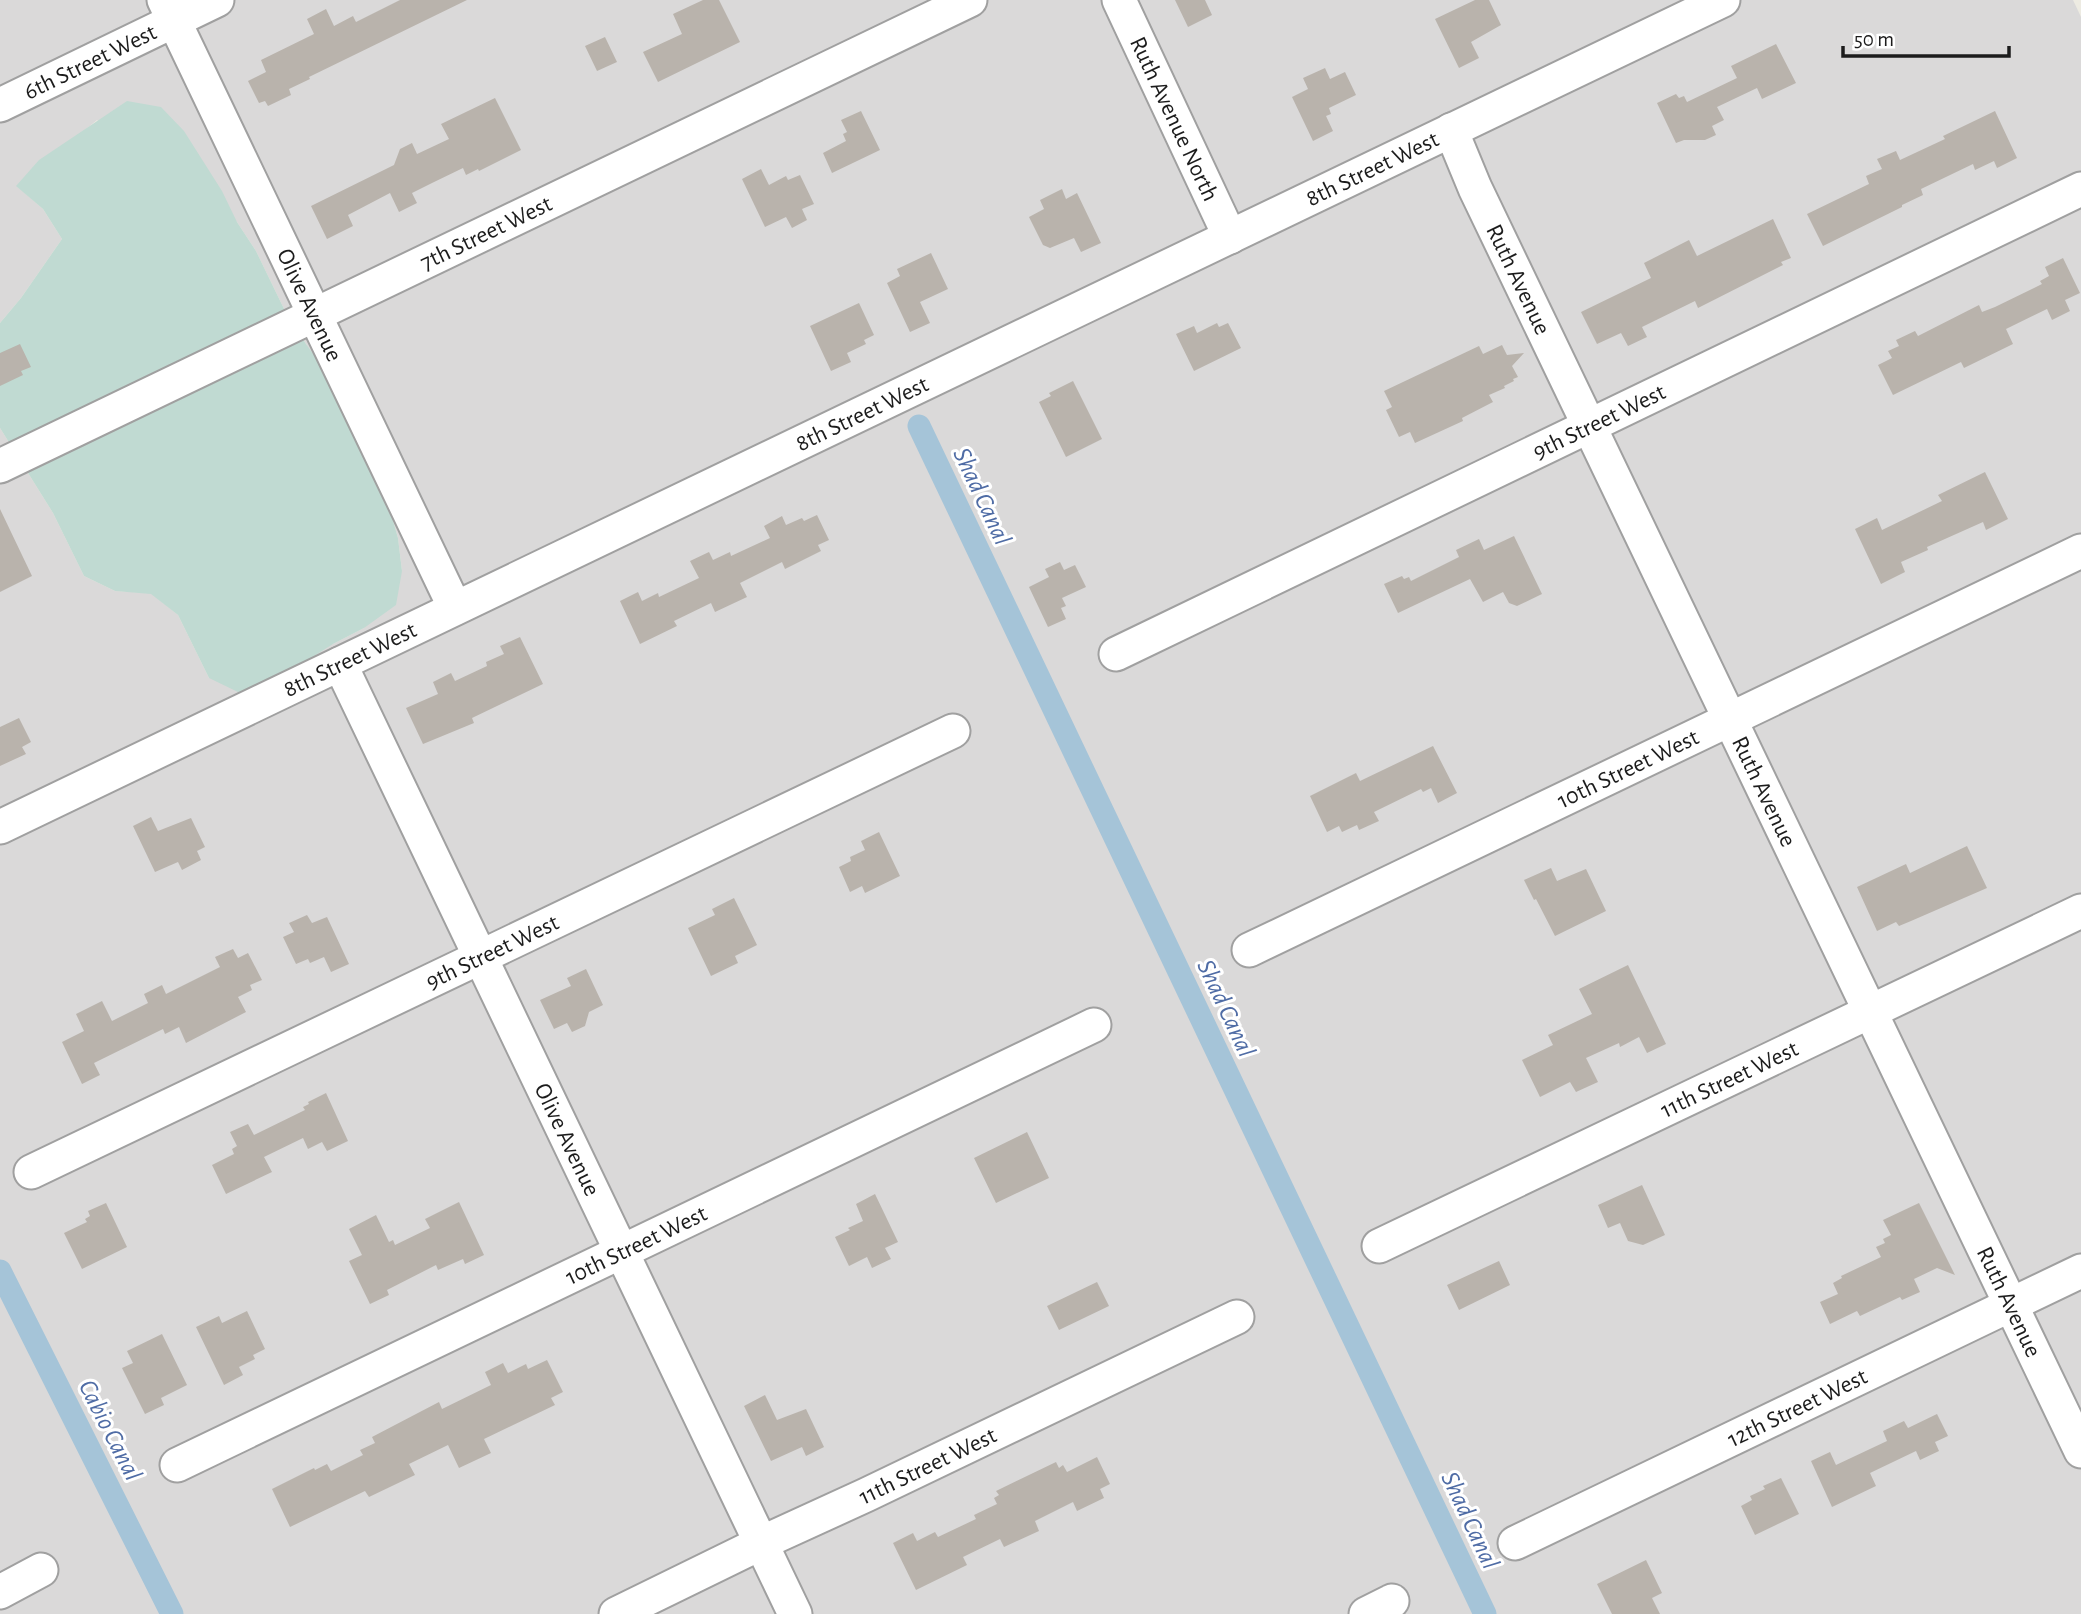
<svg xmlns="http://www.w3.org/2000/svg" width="2081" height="1614" viewBox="0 0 2081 1614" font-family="'Alegreya Sans',sans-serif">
<rect width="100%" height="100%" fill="#edebe2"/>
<path fill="#dad9d9" d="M 0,0 L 2073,0 L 2081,17 L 2081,1614 L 0,1614 L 0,428 L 53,513 L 84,576 L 115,591 L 151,593 L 178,615 L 209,678 L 333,644 L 364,628 L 402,571 L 398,538 L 388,503 L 306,344 L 287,315 L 256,251 L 237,222 L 97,120 L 17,186 L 43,209 L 62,239 L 21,298 L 0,323 Z"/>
<path fill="#c0dad2" d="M 127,101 L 161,107 L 184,131 L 222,191 L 237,222 L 256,251 L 287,315 L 306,344 L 329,376 L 388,503 L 398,538 L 402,571 L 396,605 L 364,628 L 333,644 L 273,682 L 240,693 L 209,678 L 178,615 L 151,594 L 115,591 L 84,576 L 53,513 L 0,428 L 0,323 L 21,298 L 62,239 L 43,209 L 16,186 L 39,160 Z"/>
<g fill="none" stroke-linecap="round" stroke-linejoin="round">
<path stroke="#a5c4d8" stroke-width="23" d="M 919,426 L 1485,1614
M 0,1271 L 172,1614"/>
</g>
<path fill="#b9b3ac" d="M 400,0 L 467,0 L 309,77 L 310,79 L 289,89 L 291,95 L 268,106 L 265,101 L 259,103 L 248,81 L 266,72 L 261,60 L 314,34 L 307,19 L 326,9 L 334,26 L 353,16 L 356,22 Z
M 703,0 L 719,0 L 740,42 L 658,82 L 643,52 L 682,34 L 673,14 Z
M 1175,0 L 1205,0 L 1212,15 L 1188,27 Z
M 1475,0 L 1489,0 L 1501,25 L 1471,42 L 1479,58 L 1459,68 L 1435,19 Z
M 605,37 L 617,62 L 597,71 L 585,46 Z
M 1776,44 L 1796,83 L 1762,99 L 1757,88 L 1717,107 L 1724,120 L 1712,126 L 1716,135 L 1705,140 L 1684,140 L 1676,143 L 1657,103 L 1676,94 L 1679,98 L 1684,96 L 1687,102 L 1737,78 L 1731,66 Z
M 1325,68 L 1330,79 L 1345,72 L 1356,95 L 1329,108 L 1331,114 L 1326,116 L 1333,131 L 1313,141 L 1292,97 L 1308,89 L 1303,78 Z
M 495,98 L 521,150 L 479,171 L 478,169 L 466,175 L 463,168 L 432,183 L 412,193 L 417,203 L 399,212 L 390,193 L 348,215 L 353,226 L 327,239 L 311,206 L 394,165 L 400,149 L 412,143 L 417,154 L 449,139 L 441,124 Z
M 861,111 L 880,150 L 832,173 L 823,153 L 846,141 L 843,134 L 847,132 L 841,120 Z
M 1995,111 L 2017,158 L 1997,168 L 1994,161 L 1975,170 L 1973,164 L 1921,189 L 1923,195 L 1902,205 L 1902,207 L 1823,246 L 1807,214 L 1869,184 L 1866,176 L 1882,169 L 1877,159 L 1896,151 L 1900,160 L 1945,139 L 1943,136 Z
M 761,169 L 769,185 L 786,176 L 788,180 L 800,175 L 814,204 L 802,209 L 807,220 L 792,228 L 786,217 L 765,227 L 742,179 Z
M 1062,189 L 1066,199 L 1077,193 L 1101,243 L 1081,252 L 1074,238 L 1050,248 L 1043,245 L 1029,217 L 1044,209 L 1040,200 Z
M 1773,219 L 1791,258 L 1781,262 L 1783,265 L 1698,308 L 1695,301 L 1642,327 L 1647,337 L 1628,346 L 1621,333 L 1597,344 L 1581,312 L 1651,278 L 1644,263 L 1689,240 L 1697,256 Z
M 931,253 L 948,289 L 920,302 L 930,323 L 910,332 L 887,283 L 900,276 L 897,269 Z
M 2063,258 L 2080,293 L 2065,300 L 2070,311 L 2052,320 L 2047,309 L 2006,329 L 2013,344 L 1964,368 L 1961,362 L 1893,395 L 1878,365 L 1892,358 L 1888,351 L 1899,346 L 1896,340 L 1915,331 L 1918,336 L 1979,305 L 1982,312 L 1995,307 L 2042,284 L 2040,281 L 2049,276 L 2045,267 Z
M 859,303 L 874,335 L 864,340 L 866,344 L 847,353 L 851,362 L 831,371 L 810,326 Z
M 1217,323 L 1219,327 L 1228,323 L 1241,348 L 1194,371 L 1176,334 L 1194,326 L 1197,333 Z
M 20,344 L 31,367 L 21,371 L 23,375 L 0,386 L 0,353 Z
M 1502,345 L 1507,355 L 1524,353 L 1512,366 L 1518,377 L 1513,379 L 1514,381 L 1504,386 L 1505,388 L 1489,395 L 1493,402 L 1462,418 L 1463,421 L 1415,443 L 1410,432 L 1399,437 L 1386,410 L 1392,407 L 1384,391 L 1479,346 L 1483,354 Z
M 1073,381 L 1102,439 L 1066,457 L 1039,402 L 1051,396 L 1049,393 Z
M 1985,472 L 2008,519 L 1986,530 L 1983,522 L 1927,547 L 1928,550 L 1901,562 L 1905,572 L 1881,584 L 1855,529 L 1877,518 L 1882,530 L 1942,501 L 1938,495 Z
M 0,509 L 32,576 L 0,592 Z
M 817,515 L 829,540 L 818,545 L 821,551 L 785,569 L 782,562 L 740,583 L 747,597 L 715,612 L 711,603 L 674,621 L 677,626 L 640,644 L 620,601 L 638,592 L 642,601 L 658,593 L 659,597 L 699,578 L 690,561 L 709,552 L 713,560 L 730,552 L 731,556 L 770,538 L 764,526 L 782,516 L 786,525 L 802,518 L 804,521 Z
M 1514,536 L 1542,594 L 1517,606 L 1509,603 L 1503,592 L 1483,602 L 1470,579 L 1398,613 L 1384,584 L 1402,576 L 1404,579 L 1409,577 L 1411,581 L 1459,557 L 1456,550 L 1479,539 L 1484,550 Z
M 1060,562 L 1064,570 L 1075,565 L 1086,587 L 1062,598 L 1066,606 L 1061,608 L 1066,619 L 1048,627 L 1029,587 L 1049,577 L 1045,569 Z
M 520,637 L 543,684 L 472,718 L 474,723 L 423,744 L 406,708 L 438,694 L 433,682 L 451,673 L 455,681 L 487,666 L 486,662 L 504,654 L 500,646 Z
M 19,718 L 31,742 L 22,747 L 26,754 L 0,766 L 0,727 Z
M 1433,746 L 1457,793 L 1438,803 L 1431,788 L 1423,792 L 1421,789 L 1374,812 L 1379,821 L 1359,830 L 1357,825 L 1342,832 L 1339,826 L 1327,832 L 1310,796 L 1356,773 L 1360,781 Z
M 151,817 L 158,831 L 191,818 L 205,847 L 197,851 L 201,860 L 182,870 L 178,862 L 155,872 L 133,826 Z
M 879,832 L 900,876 L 865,893 L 862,886 L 850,892 L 839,867 L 851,861 L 850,857 L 865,850 L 861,841 Z
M 1967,846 L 1987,888 L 1911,921 L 1899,926 L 1896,922 L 1877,931 L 1857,887 L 1906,864 L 1910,873 Z
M 1551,868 L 1557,881 L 1586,869 L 1606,911 L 1555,936 L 1536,899 L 1534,900 L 1524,880 Z
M 734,898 L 757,945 L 735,956 L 738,963 L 711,976 L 688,928 L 715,915 L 712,909 Z
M 307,915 L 312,923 L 327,917 L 349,964 L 331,972 L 324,957 L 310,963 L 308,959 L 296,964 L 283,937 L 294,932 L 289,923 Z
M 233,949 L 238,958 L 248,953 L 262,980 L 250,985 L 252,990 L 238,997 L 246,1012 L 186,1043 L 179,1027 L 165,1034 L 163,1029 L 94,1063 L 100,1075 L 82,1084 L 62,1042 L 84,1031 L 76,1014 L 102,1001 L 112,1021 L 148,1003 L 144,994 L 162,985 L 166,994 L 220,967 L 215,957 Z
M 1628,965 L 1666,1044 L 1647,1053 L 1639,1037 L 1620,1047 L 1619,1043 L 1586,1058 L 1598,1082 L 1576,1092 L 1570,1082 L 1540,1097 L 1522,1060 L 1553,1045 L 1548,1035 L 1592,1014 L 1579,989 Z
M 586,969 L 603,1005 L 589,1012 L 585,1026 L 572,1032 L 567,1023 L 554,1029 L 540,1000 L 571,986 L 567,978 Z
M 326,1093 L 348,1141 L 327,1151 L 322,1142 L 308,1149 L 303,1138 L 264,1157 L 272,1172 L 226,1194 L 212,1165 L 234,1154 L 232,1149 L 237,1146 L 230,1132 L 248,1124 L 254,1135 L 305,1110 L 303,1107 L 309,1104 L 308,1102 Z
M 1027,1132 L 1049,1178 L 996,1203 L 974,1158 Z
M 1642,1185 L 1665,1235 L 1643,1245 L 1628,1241 L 1620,1223 L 1608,1228 L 1598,1205 Z
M 875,1194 L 898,1242 L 885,1248 L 891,1259 L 872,1268 L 867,1257 L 849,1266 L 835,1237 L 850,1230 L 848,1228 L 863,1221 L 856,1204 Z
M 459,1202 L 484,1255 L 465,1264 L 463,1259 L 438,1270 L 436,1265 L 387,1290 L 389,1295 L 370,1304 L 349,1261 L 362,1255 L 349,1229 L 376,1215 L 389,1242 L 393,1240 L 395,1245 L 430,1228 L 425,1219 Z
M 106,1203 L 127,1247 L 82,1269 L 64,1233 L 87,1222 L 85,1219 L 90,1216 L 88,1211 Z
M 1919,1203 L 1955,1275 L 1937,1268 L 1914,1279 L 1920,1292 L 1902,1300 L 1900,1297 L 1860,1316 L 1857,1311 L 1830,1324 L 1820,1302 L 1838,1294 L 1833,1283 L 1842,1278 L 1841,1276 L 1881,1257 L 1876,1247 L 1885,1243 L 1883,1239 L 1891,1235 L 1883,1220 Z
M 1499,1261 L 1510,1285 L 1459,1310 L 1447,1285 Z
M 1097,1282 L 1109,1306 L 1059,1330 L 1047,1306 Z
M 247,1311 L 265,1349 L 253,1355 L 255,1359 L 239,1367 L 243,1375 L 224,1385 L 196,1327 L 219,1316 L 222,1323 Z
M 162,1334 L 187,1385 L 161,1398 L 164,1405 L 145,1414 L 122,1368 L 133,1363 L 127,1351 Z
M 547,1360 L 563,1392 L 551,1398 L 555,1405 L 484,1439 L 491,1453 L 459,1468 L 448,1445 L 409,1464 L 415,1475 L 369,1497 L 365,1491 L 290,1527 L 272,1489 L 314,1468 L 315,1470 L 327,1464 L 331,1471 L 363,1455 L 360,1450 L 375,1443 L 372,1437 L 439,1402 L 442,1409 L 491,1385 L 485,1372 L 503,1363 L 508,1373 L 526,1364 L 528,1369 Z
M 765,1395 L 777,1420 L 806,1409 L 824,1447 L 806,1456 L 802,1447 L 771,1461 L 744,1406 Z
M 1937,1414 L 1948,1436 L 1935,1442 L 1939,1451 L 1920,1460 L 1916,1451 L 1870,1473 L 1876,1486 L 1832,1507 L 1811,1461 L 1830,1452 L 1836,1465 L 1887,1441 L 1883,1431 L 1904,1421 L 1908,1428 Z
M 1097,1457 L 1110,1484 L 1100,1489 L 1104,1498 L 1077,1511 L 1073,1502 L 1035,1521 L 1039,1531 L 1004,1547 L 1000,1539 L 963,1557 L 967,1565 L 916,1590 L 893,1543 L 913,1533 L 917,1541 L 935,1532 L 938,1537 L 976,1519 L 974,1515 L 997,1504 L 994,1498 L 999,1495 L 996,1491 L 1056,1462 L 1059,1468 L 1063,1465 L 1067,1472 Z
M 1781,1478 L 1799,1514 L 1755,1535 L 1741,1506 L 1752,1500 L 1750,1496 L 1765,1489 L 1763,1486 Z
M 1646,1560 L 1662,1593 L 1652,1598 L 1660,1614 L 1612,1614 L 1597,1584 Z"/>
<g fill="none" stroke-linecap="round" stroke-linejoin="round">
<g stroke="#a0a0a0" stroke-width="37">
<g id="minor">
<path id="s1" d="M 164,0 L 455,608"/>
<path id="s2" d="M 1119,0 L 1230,237"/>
<path id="s3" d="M 0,105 L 217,0"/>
<path id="s4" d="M 1451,130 L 1475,188 L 2081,1451"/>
<path id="s5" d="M 0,466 L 970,0"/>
<path id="s6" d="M 1116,654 L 2081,189"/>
<path id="s7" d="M 340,664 L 795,1614"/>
<path id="s8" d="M 0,827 L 1723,0"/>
<path id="s9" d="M 1249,950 L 2081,551"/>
<path id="s10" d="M 31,1172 L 953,731"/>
<path id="s11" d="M 1379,1246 L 2081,911"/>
<path id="s12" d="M 177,1465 L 1094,1025"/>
<path id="s13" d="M 1515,1543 L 2081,1271"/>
<path d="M 0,1592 L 41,1570"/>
<path id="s14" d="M 616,1614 L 761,1543 L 866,1495 L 1237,1317"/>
<path d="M 1366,1614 L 1392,1601"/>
</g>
</g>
<use href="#minor" stroke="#fff" stroke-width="33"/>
</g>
<g text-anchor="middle" stroke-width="6" stroke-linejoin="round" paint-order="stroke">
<g font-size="24" fill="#1c1c1c" stroke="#fff">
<text dy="8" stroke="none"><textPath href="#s3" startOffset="100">6th Street West</textPath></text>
<text dy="8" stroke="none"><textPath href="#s2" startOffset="131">Ruth Avenue North</textPath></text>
<text dy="8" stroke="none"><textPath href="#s8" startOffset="1522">8th Street West</textPath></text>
<text dy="8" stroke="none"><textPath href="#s5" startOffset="539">7th Street West</textPath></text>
<text dy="8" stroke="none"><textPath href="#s4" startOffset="164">Ruth Avenue</textPath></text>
<text dy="8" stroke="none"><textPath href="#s1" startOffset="338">Olive Avenue</textPath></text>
<text dy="8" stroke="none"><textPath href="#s8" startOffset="956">8th Street West</textPath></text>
<text dy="8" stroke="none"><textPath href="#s6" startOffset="536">9th Street West</textPath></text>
<text dy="8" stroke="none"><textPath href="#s8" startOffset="388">8th Street West</textPath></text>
<text dy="8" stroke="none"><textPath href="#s9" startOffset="420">10th Street West</textPath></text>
<text dy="8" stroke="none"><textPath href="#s4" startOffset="732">Ruth Avenue</textPath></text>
<text dy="8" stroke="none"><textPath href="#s10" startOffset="511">9th Street West</textPath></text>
<text dy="8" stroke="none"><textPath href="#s11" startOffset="388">11th Street West</textPath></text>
<text dy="8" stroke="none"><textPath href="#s7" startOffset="527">Olive Avenue</textPath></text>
<text dy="8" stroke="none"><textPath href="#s12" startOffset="509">10th Street West</textPath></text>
<text dy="8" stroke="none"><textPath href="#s4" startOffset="1298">Ruth Avenue</textPath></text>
<text dy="8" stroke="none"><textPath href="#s13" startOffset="313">12th Street West</textPath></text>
<text dy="8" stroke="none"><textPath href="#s14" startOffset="345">11th Street West</textPath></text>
</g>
<g font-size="26" font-style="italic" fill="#4f6ca5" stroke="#fff">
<text transform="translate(983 496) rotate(65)" y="9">Shad Canal</text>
<text transform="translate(1227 1008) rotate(65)" y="9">Shad Canal</text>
<text transform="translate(111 1430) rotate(63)" y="9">Cabio Canal</text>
<text transform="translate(1471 1520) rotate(65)" y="9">Shad Canal</text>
</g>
</g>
<path d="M1843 46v10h166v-10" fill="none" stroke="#1c1c1c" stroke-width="3.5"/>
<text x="1854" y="46" font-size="21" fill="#1c1c1c" stroke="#ffffff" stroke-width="5" paint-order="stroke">50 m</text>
</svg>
